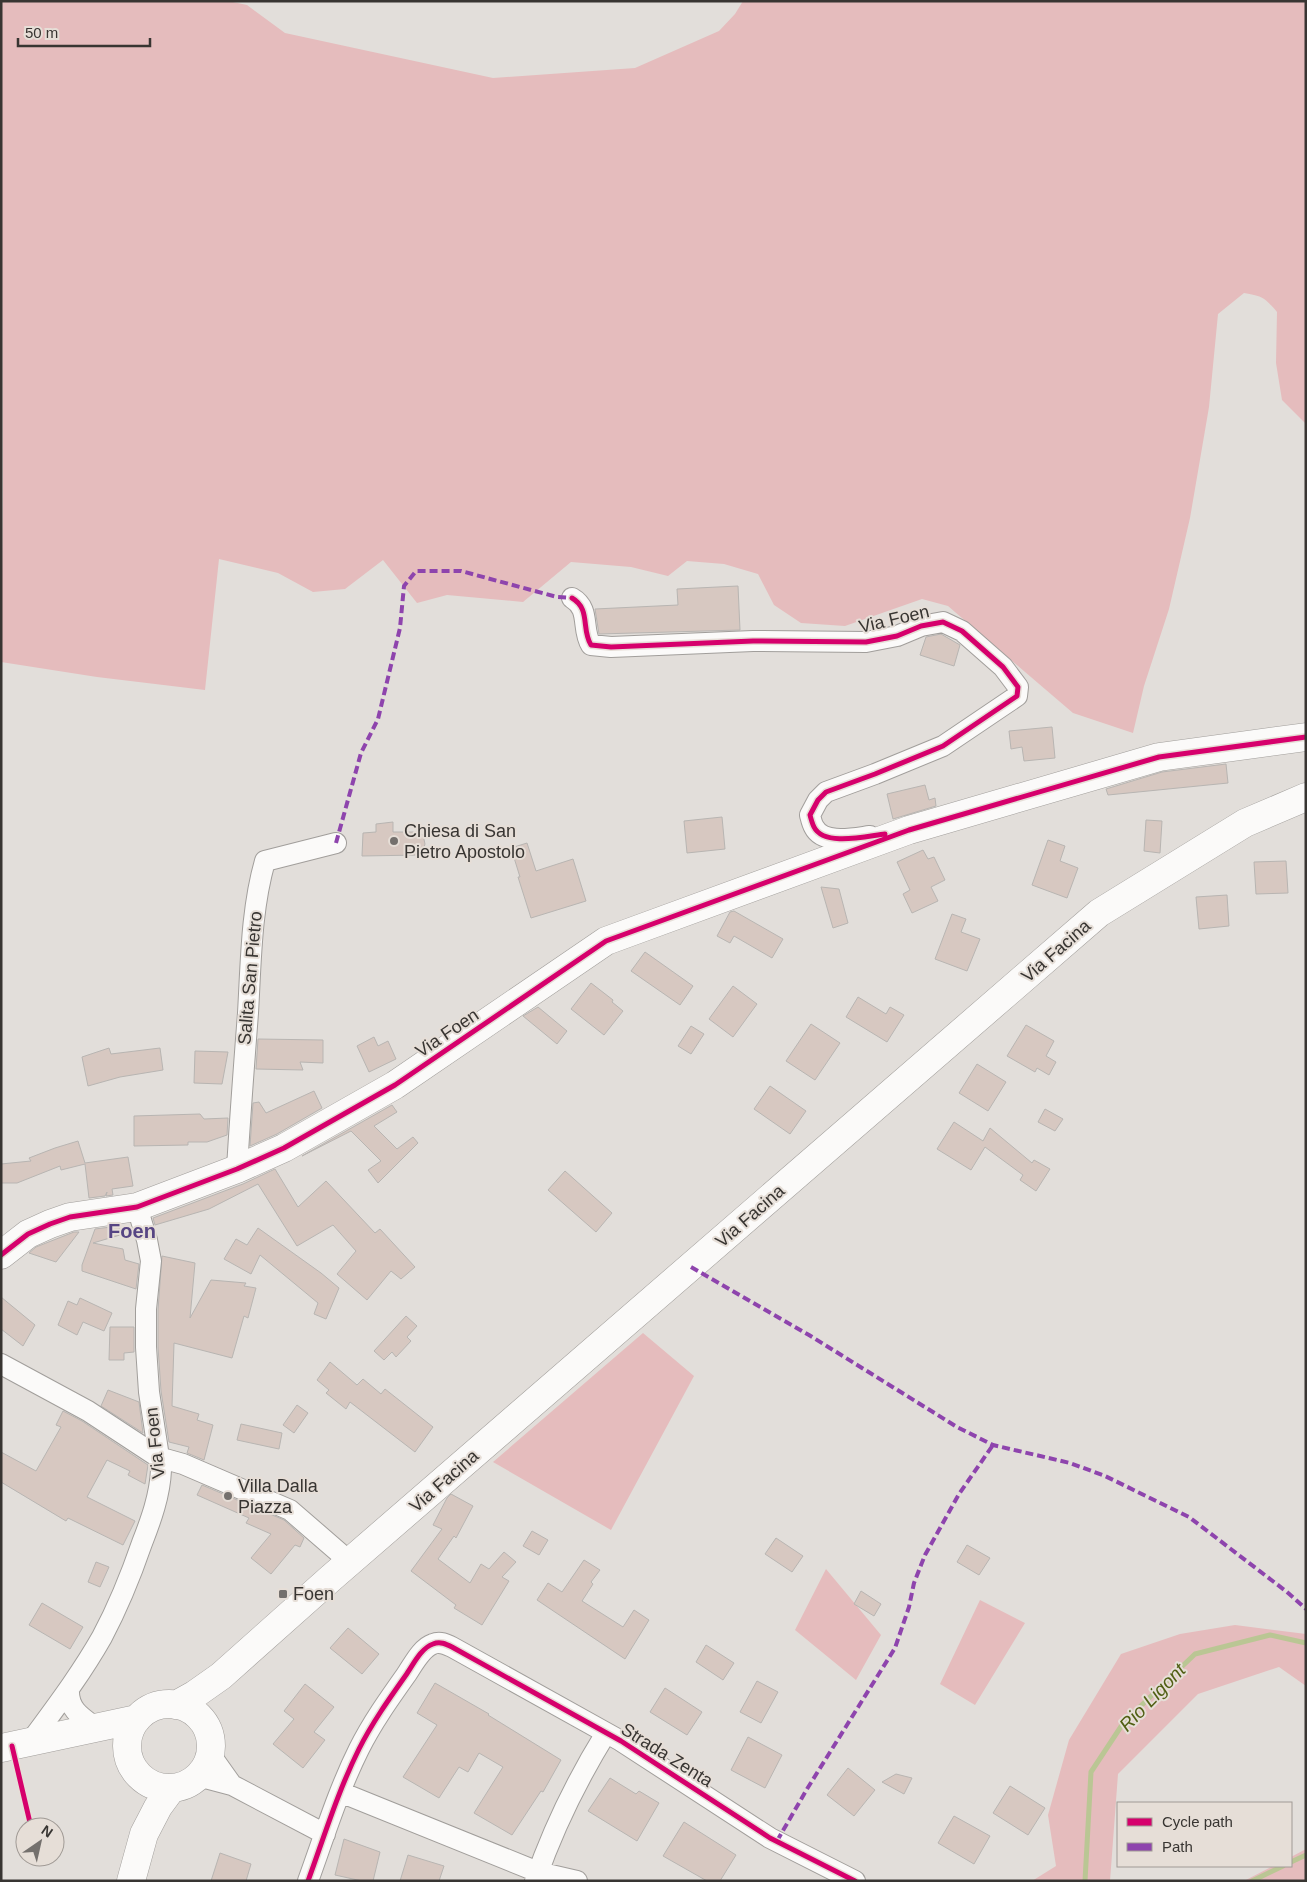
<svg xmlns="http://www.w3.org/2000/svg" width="1307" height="1882" viewBox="0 0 1307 1882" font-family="Helvetica,sans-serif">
<rect width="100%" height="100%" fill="#e2deda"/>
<path fill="#e5bcbd" d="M 1,1 L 228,1 L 247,5 L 285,33 L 493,78 L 635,68 L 719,31 L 735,14 L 743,1 L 1306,1 L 1306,424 L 1282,400 L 1276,363 L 1277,312 C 1265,298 1263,296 1244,293 L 1218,314 L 1209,407 L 1190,518 L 1169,609 L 1144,686 L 1133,733 L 1073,713 L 948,606 L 922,599 L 845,626 L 801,623 L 774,605 L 758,574 L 724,564 L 687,561 L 668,576 L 631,567 L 571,562 L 523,602 L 447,595 L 417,603 L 383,560 L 345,589 L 313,592 L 278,573 L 219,559 L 205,690 L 97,677 L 1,662 L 3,492 Z
M 643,1333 L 694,1376 L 611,1530 L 493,1462 Z
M 826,1569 L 881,1635 L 856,1680 L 795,1630 Z
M 980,1600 L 1025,1623 L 975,1705 L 940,1684 Z
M 1235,1625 L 1306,1634 L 1306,1686 L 1279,1667 L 1198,1694 L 1118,1774 L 1110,1881 L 1032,1881 L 1056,1866 L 1048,1815 L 1069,1740 L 1121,1654 L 1180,1634 Z
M 1306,1849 L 1306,1881 L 1244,1881 L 1273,1866 L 1291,1866 L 1291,1857 Z"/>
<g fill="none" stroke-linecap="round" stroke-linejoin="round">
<path stroke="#bac694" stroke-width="5" d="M 1291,1862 L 1306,1855
M 1085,1881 L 1091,1772 L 1124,1722 L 1195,1654 L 1270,1635 L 1306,1643
M 1252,1881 L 1283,1866"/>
</g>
<path fill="#d7c8c1" stroke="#b8b5b2" d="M 738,586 L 740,630 L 599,634 L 595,609 L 678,605 L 677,589 Z
M 941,634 L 960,645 L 954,666 L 920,655 L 926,637 Z
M 1052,727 L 1055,758 L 1024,761 L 1022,747 L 1011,749 L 1009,731 Z
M 1226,764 L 1228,783 L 1108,795 L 1106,789 L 1162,772 Z
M 925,785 L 929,800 L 935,798 L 936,806 L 893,819 L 887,794 Z
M 722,817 L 725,849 L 687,853 L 684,821 Z
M 1146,820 L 1162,821 L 1160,853 L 1144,851 Z
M 393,822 L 393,832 L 417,832 L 423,835 L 425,844 L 423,851 L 419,855 L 362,856 L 363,833 L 376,832 L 376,824 Z
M 1048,840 L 1065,846 L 1060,861 L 1078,868 L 1067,898 L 1032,885 Z
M 527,843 L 536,871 L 573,859 L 586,901 L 531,918 L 518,877 L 520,877 L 511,848 Z
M 923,850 L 928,859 L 934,857 L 945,880 L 931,887 L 938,901 L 912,913 L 903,894 L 910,890 L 897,862 Z
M 1286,861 L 1288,893 L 1256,894 L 1254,862 Z
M 821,887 L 839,889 L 848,923 L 833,928 Z
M 1227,895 L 1229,926 L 1199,929 L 1196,897 Z
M 734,911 L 783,939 L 772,958 L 734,936 L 730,943 L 717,936 L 730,912 Z
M 952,914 L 966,919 L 961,932 L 980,939 L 967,971 L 935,959 Z
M 645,952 L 693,986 L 680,1005 L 631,971 Z
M 591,983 L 613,1000 L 612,1002 L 623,1011 L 604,1035 L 571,1009 Z
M 733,986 L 757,1004 L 733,1037 L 709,1019 Z
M 858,997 L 886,1014 L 890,1007 L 904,1015 L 887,1042 L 846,1017 Z
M 538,1007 L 567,1031 L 557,1044 L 523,1016 Z
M 811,1024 L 840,1043 L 815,1080 L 786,1061 Z
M 1026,1025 L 1054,1041 L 1046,1056 L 1056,1062 L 1049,1075 L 1037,1068 L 1035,1072 L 1007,1056 Z
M 691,1026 L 704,1034 L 691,1054 L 678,1046 Z
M 374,1037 L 378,1046 L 388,1041 L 396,1059 L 369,1072 L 357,1046 Z
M 258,1039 L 323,1040 L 323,1063 L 300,1062 L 303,1070 L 256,1069 Z
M 109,1048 L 111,1054 L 160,1048 L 163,1070 L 120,1077 L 88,1086 L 82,1057 Z
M 195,1051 L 228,1052 L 222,1084 L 194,1083 Z
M 977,1064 L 1006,1082 L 988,1111 L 959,1093 Z
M 770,1086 L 806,1111 L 790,1134 L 754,1109 Z
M 314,1091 L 322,1108 L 277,1134 L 250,1146 L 253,1103 L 259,1102 L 266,1113 Z
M 392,1105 L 397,1112 L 374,1126 L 397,1149 L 413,1137 L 418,1143 L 378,1183 L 368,1170 L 381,1161 L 351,1131 L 302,1156 Z
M 1045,1109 L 1063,1119 L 1055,1131 L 1038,1122 Z
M 200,1114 L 204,1119 L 228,1118 L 227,1135 L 207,1142 L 188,1142 L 188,1145 L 134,1146 L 134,1116 Z
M 954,1122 L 983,1141 L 990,1128 L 1032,1163 L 1034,1160 L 1050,1169 L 1036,1191 L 1020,1180 L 1023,1175 L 985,1147 L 971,1170 L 937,1149 Z
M 78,1141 L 85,1163 L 128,1157 L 133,1186 L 112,1189 L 113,1195 L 106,1196 L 107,1192 L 105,1196 L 89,1198 L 85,1164 L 61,1170 L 60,1166 L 17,1183 L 1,1183 L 1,1164 L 31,1161 L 29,1158 L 55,1148 Z
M 275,1169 L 298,1207 L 326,1181 L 375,1233 L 380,1229 L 415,1267 L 401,1279 L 391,1271 L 367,1300 L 337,1274 L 356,1251 L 333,1225 L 297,1246 L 258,1184 L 209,1209 L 155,1225 L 153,1218 L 243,1184 Z
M 565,1171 L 612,1213 L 596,1232 L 548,1190 Z
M 119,1226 L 120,1235 L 93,1243 L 123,1249 L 125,1260 L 139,1264 L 136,1289 L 82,1271 L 82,1265 L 95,1229 Z
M 258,1228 L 321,1273 L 339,1288 L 326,1319 L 314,1314 L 318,1303 L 260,1255 L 251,1274 L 224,1259 L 236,1239 L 247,1245 Z
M 74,1232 L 79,1232 L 56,1262 L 29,1253 L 36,1247 Z
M 162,1256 L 195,1263 L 190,1318 L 211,1280 L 246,1283 L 244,1286 L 256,1288 L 248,1318 L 244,1316 L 232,1358 L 174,1343 L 172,1406 L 199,1414 L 197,1420 L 213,1425 L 204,1460 L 187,1453 L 189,1447 L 169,1442 L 161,1391 L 158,1347 L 158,1310 Z
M 1,1297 L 35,1325 L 23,1346 L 1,1329 Z
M 80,1298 L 112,1313 L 104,1331 L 83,1322 L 77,1335 L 58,1325 L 68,1301 L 77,1305 Z
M 406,1316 L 417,1326 L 407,1337 L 411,1341 L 396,1357 L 392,1352 L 384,1360 L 374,1351 Z
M 110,1327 L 134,1327 L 134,1352 L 124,1353 L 124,1360 L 109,1360 Z
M 330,1362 L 357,1385 L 363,1379 L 381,1394 L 385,1389 L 433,1427 L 415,1452 L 350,1402 L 346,1409 L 326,1393 L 329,1390 L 317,1380 Z
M 108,1390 L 139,1402 L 143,1433 L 101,1406 Z
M 297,1405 L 308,1413 L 294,1433 L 283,1425 Z
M 63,1411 L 82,1421 L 148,1465 L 145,1484 L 128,1475 L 130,1471 L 107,1460 L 87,1497 L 135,1521 L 123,1545 L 68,1518 L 66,1521 L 1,1482 L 1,1452 L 36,1471 L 61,1427 L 56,1425 Z
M 241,1424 L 282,1433 L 279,1449 L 237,1440 Z
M 202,1485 L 284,1520 L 304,1538 L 300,1547 L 295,1545 L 271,1574 L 251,1558 L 271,1534 L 246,1523 L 249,1518 L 197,1495 Z
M 451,1494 L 473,1506 L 456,1538 L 454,1536 L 438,1559 L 470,1583 L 481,1564 L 489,1569 L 504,1552 L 516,1562 L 502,1577 L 509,1581 L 482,1625 L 454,1608 L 456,1605 L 411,1571 L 442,1529 L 433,1525 L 447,1498 Z
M 532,1531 L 548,1540 L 539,1555 L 523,1546 Z
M 776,1538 L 803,1556 L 792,1572 L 765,1554 Z
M 967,1545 L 990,1558 L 979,1575 L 957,1562 Z
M 584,1560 L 600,1570 L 591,1582 L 593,1584 L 582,1601 L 623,1627 L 634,1610 L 649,1620 L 625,1659 L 537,1600 L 548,1583 L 562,1592 Z
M 96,1562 L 109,1567 L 100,1587 L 88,1582 Z
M 861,1591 L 881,1604 L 874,1616 L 854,1604 Z
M 42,1603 L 83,1627 L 70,1649 L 29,1625 Z
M 348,1628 L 379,1654 L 362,1674 L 330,1648 Z
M 706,1645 L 734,1663 L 723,1680 L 696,1662 Z
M 757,1681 L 778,1692 L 761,1723 L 740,1712 Z
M 435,1683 L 489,1714 L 488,1715 L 561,1760 L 543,1792 L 541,1791 L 512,1835 L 474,1813 L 503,1767 L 479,1753 L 468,1772 L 459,1767 L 439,1798 L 403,1777 L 437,1725 L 417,1713 Z
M 305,1684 L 334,1707 L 314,1732 L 325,1740 L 303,1768 L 273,1744 L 294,1719 L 284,1711 Z
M 665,1688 L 702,1712 L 687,1735 L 650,1712 Z
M 748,1737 L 782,1755 L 765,1788 L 731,1770 Z
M 848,1768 L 875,1790 L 854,1816 L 827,1795 Z
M 896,1774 L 912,1778 L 904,1794 L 882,1782 Z
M 610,1778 L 636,1794 L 639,1791 L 659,1803 L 637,1841 L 588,1811 Z
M 1010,1786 L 1045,1808 L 1028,1835 L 993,1813 Z
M 954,1816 L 990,1836 L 974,1864 L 938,1843 Z
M 684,1822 L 736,1855 L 720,1881 L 707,1881 L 663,1856 Z
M 344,1839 L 380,1852 L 373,1881 L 362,1881 L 335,1875 Z
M 220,1853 L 251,1864 L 246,1881 L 211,1881 Z
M 408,1855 L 444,1866 L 439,1881 L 400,1881 Z"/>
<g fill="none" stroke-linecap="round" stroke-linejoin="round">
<g stroke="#a19e9b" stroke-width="22">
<path id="street" d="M 572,598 C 591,609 581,629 591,645 L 611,647 L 753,641 L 866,642 L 897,636 L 921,626 L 943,622 L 962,631 L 1003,667 L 1018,687 L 1017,696 L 943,746 L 875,774 L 826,792 L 818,800 L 810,815 C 811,819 812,824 814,827 C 823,845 854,838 870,836
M 237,1169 C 240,1117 244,1065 248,1013 C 251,962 251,910 265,861 L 336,843
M 1,1364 L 88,1411 L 158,1457 L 183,1464 L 290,1510 L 350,1562
M 69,1690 C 68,1709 81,1717 95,1727
M 31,1741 C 56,1707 81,1674 102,1637 C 118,1607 131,1575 142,1543 C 151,1520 160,1495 161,1470 L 149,1392 L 146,1347 L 146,1309 L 151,1261 L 147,1240 L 137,1207
M 210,1754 L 232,1785
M 198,1776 L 232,1785 L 325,1834
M 340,1792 L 538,1872 L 577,1881
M 308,1881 C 324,1837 338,1791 359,1749 C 372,1723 389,1699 406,1675 C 413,1665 421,1648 433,1644 C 440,1641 446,1644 452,1647 L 621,1741 L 770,1838 L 855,1881
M 535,1881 C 553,1829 577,1780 606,1733"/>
</g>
<g stroke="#a19e9b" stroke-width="29">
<path id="secondary" d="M 1,1255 L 28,1234 L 50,1224 L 70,1217 L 137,1207 L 237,1169 L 284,1148 L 395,1085 L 606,941 L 909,830 L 1159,757 L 1306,737
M127 1746a42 42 0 1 1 84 0a42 42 0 1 1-84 0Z
M 176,1705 L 194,1695 L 221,1676 L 331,1578 L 1099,913 L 1245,823 L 1306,797
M 1,1748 L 137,1719
M 131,1881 L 144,1834 L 158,1807 L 172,1788"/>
</g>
<use href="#street" stroke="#fbfaf9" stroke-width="20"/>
<use href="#secondary" stroke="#fbfaf9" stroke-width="28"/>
<path stroke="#8e44ad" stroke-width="4" stroke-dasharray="8 4" stroke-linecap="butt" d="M 336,843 L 361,753 L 378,719 L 400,628 L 404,586 L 416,571 L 461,571 L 557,597 L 572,598
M 691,1267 L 809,1335 L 957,1427 L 993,1445 L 1070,1463 L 1105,1476 L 1189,1517 L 1287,1592 L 1306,1609
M 777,1841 L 807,1789 L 895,1648 L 909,1607 L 914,1583 L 925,1555 L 959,1494 L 993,1445"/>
<g stroke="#e6ded7" stroke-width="8">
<path id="cycleway" d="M 572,598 C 591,609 581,629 591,645 L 611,647 L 753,641 L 866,642 L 897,636 L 921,626 L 943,622 L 962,631 L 1003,667 L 1018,687 L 1017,696 L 943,746 L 875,774 L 826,792 L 818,800 L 810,815 C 811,819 812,823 814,827 C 824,847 867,836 885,834
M 1,1255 L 28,1234 L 50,1224 L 70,1217 L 137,1207 L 237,1169 L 284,1148 L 395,1085 L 606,941 L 909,830 L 1159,757 L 1306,737
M 12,1746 L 31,1827
M 308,1881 C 324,1837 338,1791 359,1749 C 372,1723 389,1699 406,1675 C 413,1665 421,1648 433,1644 C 440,1641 446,1644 452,1647 L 621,1741 L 770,1838 L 855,1881"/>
</g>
<use href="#cycleway" stroke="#d6006c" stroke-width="5"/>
</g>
<g fill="#74706d" stroke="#e6ded7" stroke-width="2">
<circle cx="394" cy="841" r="5"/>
<circle cx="228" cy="1496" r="5"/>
<rect x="278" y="1589" width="10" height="10" rx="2.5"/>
</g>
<g text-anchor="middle" stroke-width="4" stroke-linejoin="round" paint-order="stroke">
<g font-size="18" fill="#383532" stroke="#e6ded7">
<text transform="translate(894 619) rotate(-13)" y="6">Via Foen</text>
<text transform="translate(1056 951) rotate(-41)" y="6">Via Facina</text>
<text transform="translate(250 978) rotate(-85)" y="6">Salita San Pietro</text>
<text transform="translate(447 1033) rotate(-34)" y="6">Via Foen</text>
<text transform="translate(750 1216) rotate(-41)" y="6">Via Facina</text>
<text transform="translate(155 1443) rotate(-96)" y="6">Via Foen</text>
<text transform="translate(444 1481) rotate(-41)" y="6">Via Facina</text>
<text transform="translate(667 1755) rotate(32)" y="6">Strada Zenta</text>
</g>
<g font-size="18" fill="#383532" stroke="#e6ded7" text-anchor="start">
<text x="404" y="837">Chiesa di San<tspan x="404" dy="21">Pietro Apostolo</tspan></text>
<text x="238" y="1492">Villa Dalla<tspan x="238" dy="21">Piazza</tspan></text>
<text x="293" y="1600">Foen</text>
</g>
<g font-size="19" font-style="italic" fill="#505f13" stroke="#e6ded7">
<text transform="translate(1152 1697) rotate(-46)" y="7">Rio Ligont</text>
</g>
<g font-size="20" font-weight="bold" fill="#574583" stroke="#e6ded7">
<text x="132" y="1238">Foen</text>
</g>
</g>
<rect width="1307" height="1882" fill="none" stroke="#383532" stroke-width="5"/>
<rect x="1117" y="1802" width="175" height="65" fill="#e6ded7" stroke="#a09a95"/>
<rect x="1127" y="1818" width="25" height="8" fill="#d6006c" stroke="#a09a95"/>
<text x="1162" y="1827" font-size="15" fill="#383532">Cycle path</text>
<rect x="1127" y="1843" width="25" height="8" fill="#8e44ad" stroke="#a09a95"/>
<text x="1162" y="1852" font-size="15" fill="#383532">Path</text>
<g transform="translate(40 1842) rotate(34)"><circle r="24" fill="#e6ded7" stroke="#a09a95"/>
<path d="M0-4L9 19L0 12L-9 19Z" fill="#74706d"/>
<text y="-8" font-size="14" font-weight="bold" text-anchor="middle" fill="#383532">N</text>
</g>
<path d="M18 38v8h132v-8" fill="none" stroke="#383532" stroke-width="2.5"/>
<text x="25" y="38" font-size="15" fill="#383532" stroke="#e6ded7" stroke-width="4" paint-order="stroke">50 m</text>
</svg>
